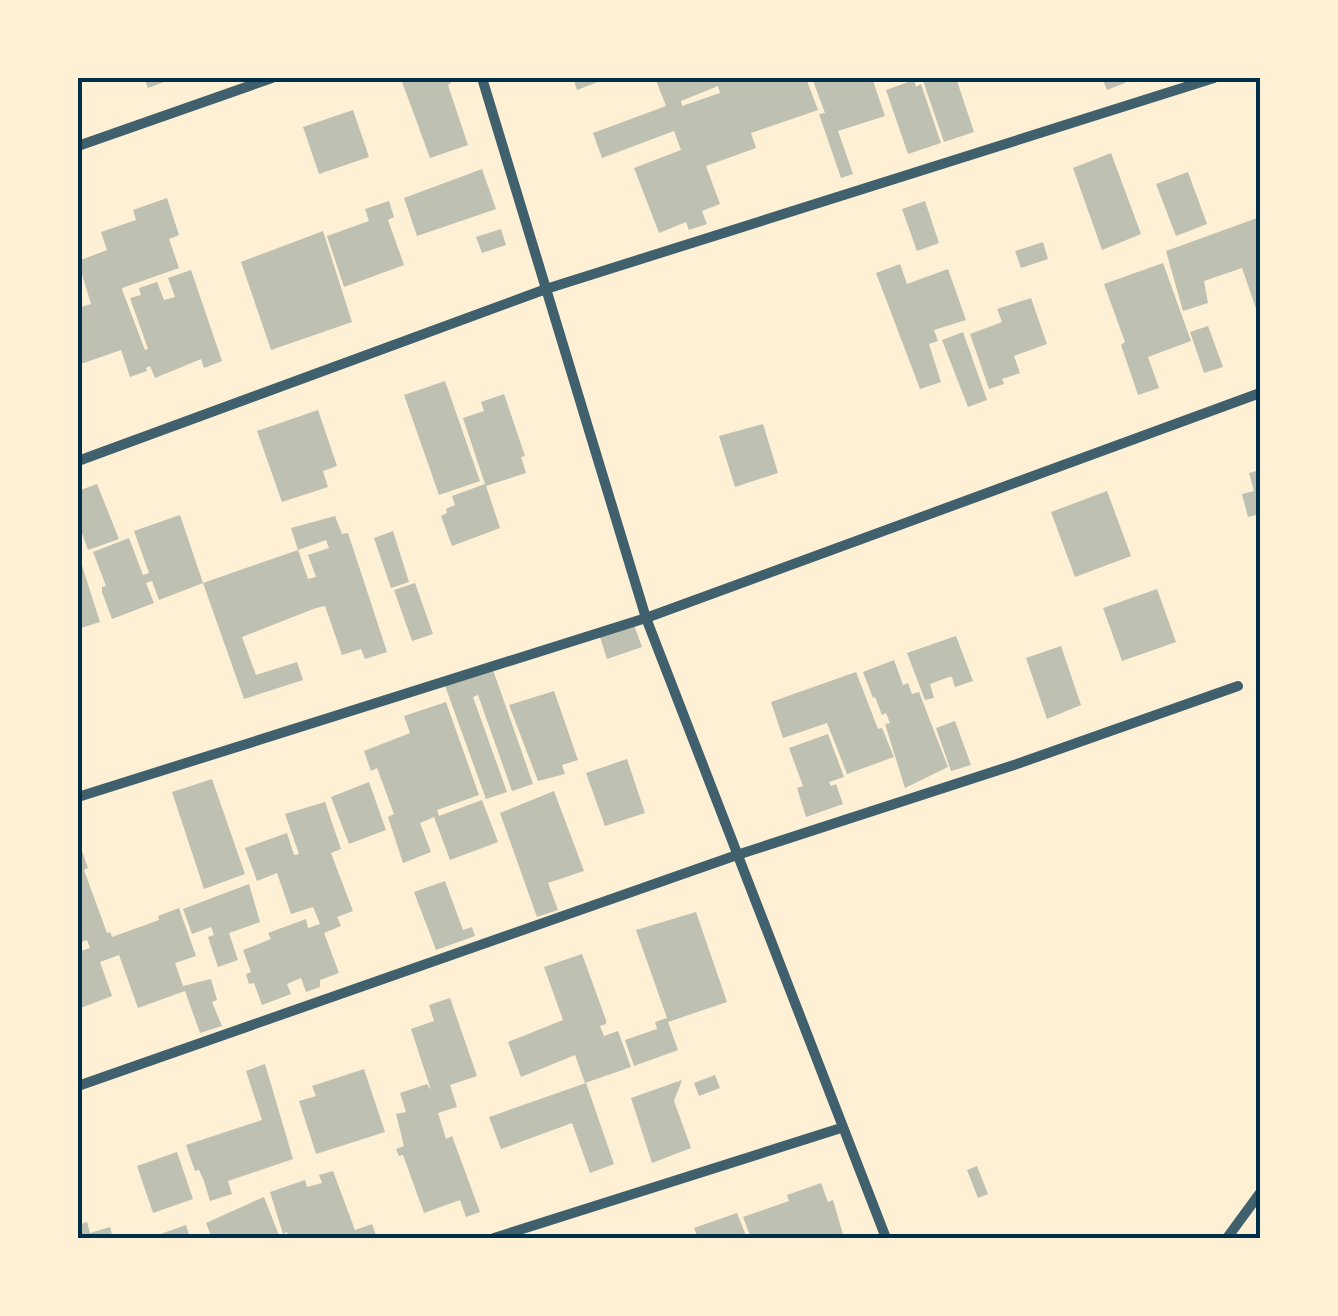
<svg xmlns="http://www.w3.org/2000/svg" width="1338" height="1316" viewBox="0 0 1338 1316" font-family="'PT Serif',serif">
<rect width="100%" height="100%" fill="#fdf0d5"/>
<path fill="#bec0b2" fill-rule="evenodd" d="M 144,78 L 175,78 L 148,88 Z
M 449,78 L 451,83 L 448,85 L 468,145 L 430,158 L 401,79 Z
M 573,78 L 598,78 L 600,81 L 577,90 Z
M 655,78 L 806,78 L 818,110 L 751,133 L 756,148 L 706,166 L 720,204 L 702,211 L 707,224 L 689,230 L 686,222 L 659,233 L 634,168 L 681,150 L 674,131 L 602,158 L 593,133 L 666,106 ZM 718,86 L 720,93 L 682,106 L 681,101 Z
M 812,78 L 872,78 L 885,116 L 838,131 L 853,174 L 841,178 L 819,114 L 825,113 Z
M 922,78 L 956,78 L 974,132 L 944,142 Z
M 1102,78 L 1123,78 L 1125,83 L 1107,90 Z
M 914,80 L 916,87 L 921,84 L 941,143 L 908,154 L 886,90 Z
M 353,110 L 369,157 L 319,174 L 303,127 Z
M 1111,153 L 1141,234 L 1102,250 L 1073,168 Z
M 482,169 L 496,209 L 417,236 L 404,198 Z
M 1188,172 L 1207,224 L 1176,236 L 1156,184 Z
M 167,198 L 179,235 L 169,239 L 179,268 L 122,288 L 123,292 L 145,350 L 148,349 L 130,298 L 141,295 L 139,288 L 157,282 L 164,300 L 175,297 L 168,278 L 191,270 L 222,361 L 204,368 L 201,359 L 155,378 L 150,366 L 146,368 L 147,371 L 130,377 L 121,350 L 78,365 L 78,308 L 91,304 L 78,261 L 107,250 L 101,232 L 136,220 L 133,210 Z
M 389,201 L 394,217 L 388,220 L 404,265 L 344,287 L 327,236 L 369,221 L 365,209 Z
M 925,201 L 939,243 L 917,251 L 902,209 Z
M 1260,217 L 1260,320 L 1242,268 L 1204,281 L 1208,303 L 1183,311 L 1166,251 Z
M 501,229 L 506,245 L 482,253 L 476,237 Z
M 323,231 L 352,322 L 271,350 L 241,262 Z
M 1043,242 L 1048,259 L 1021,268 L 1015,251 Z
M 1163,263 L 1191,341 L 1148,357 L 1159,388 L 1138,395 L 1121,345 L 1125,342 L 1104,284 Z
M 900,264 L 907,284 L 948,269 L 966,320 L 934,330 L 938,341 L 929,344 L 941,382 L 920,389 L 876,273 Z
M 1031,298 L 1047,344 L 1014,356 L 1020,373 L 1002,379 L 1004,384 L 989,389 L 970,334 L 1002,322 L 997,309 Z
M 1208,326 L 1223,367 L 1204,373 L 1190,332 Z
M 963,332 L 987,400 L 968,407 L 942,340 Z
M 445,381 L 480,481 L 439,495 L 404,395 Z
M 504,394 L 525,456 L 521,457 L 526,473 L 486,486 L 500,528 L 452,546 L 441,516 L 447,513 L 446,509 L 455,505 L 452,496 L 485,484 L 463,418 L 484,411 L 481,402 Z
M 318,410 L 337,466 L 323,471 L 328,487 L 282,502 L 257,431 Z
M 763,424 L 778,473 L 735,487 L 719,436 Z
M 1260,470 L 1260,514 L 1248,517 L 1242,494 L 1254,491 L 1249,473 Z
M 97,484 L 119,539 L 88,550 L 78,522 L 80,514 L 78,491 Z
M 1107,491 L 1131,556 L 1075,577 L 1051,512 Z
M 180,515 L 203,583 L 298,550 L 308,579 L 316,577 L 308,555 L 329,548 L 326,540 L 298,550 L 291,528 L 335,516 L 342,534 L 348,533 L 387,652 L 365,659 L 361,649 L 342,655 L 325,606 L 316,608 L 242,637 L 256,675 L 297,662 L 303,680 L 244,699 L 203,583 L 159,600 L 152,581 L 146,583 L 154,603 L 112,619 L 102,592 L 102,587 L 106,586 L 93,552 L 129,538 L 143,575 L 149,573 L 134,531 Z
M 393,531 L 409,582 L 391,588 L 374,538 Z
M 78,553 L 100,622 L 78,629 Z
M 415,583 L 433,634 L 412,641 L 394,590 Z
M 1157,589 L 1176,642 L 1122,661 L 1103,608 Z
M 632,619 L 642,647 L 607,659 L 598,631 Z
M 956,636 L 973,681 L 955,687 L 952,677 L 949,677 L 930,684 L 934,698 L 925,700 L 907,653 Z
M 1061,646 L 1081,705 L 1047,719 L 1026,658 Z
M 894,660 L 903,685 L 908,683 L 912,694 L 919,692 L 948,767 L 905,788 L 885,724 L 890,723 L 886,713 L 882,715 L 875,697 L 873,698 L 863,672 Z
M 492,667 L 533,784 L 512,791 L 478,695 L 473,697 L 507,792 L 486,799 L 444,683 Z
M 856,672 L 878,729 L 882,728 L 894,757 L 847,774 L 827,723 L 783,738 L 771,702 Z
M 554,691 L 578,760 L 562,765 L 565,774 L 538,781 L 509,705 Z
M 446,702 L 479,795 L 437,810 L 439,816 L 482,800 L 498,842 L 450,860 L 434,817 L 420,823 L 431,852 L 403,863 L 388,817 L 394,814 L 377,768 L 371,771 L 364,751 L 410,733 L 404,716 Z
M 955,721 L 971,765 L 951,771 L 936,728 Z
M 828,734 L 844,777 L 829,782 L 831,786 L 836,784 L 843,804 L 806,817 L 797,788 L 803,786 L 789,748 Z
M 627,759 L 645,813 L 605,826 L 586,773 Z
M 212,779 L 245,874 L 204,889 L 172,792 Z
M 369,782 L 386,830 L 349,844 L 331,797 Z
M 554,791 L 584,871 L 548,883 L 558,910 L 537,917 L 500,813 Z
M 325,802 L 341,849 L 331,853 L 353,911 L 337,917 L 341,926 L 324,933 L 339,973 L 320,980 L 320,987 L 306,992 L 301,978 L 287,984 L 291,994 L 262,1005 L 254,983 L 249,984 L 246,974 L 251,972 L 243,950 L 271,939 L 268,933 L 306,919 L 308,928 L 320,924 L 313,907 L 291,914 L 277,873 L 257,881 L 245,848 L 287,833 L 294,855 L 299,854 L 285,814 Z
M 78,839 L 88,868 L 84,870 L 107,933 L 110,932 L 112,937 L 159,920 L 158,916 L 179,908 L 196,956 L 175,963 L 183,986 L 211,979 L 217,1000 L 212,1002 L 222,1026 L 200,1033 L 185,991 L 138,1008 L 119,955 L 100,962 L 112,996 L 78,1009 L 78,952 L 90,948 L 87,940 L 78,943 Z
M 445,881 L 463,930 L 472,927 L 475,936 L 436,950 L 414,892 Z
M 249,884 L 260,922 L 229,933 L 238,960 L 218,967 L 208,937 L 214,935 L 211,927 L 192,934 L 183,909 Z
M 696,912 L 727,1002 L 668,1022 L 678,1050 L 634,1066 L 625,1040 L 657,1029 L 655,1022 L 667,1018 L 636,930 Z
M 582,954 L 606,1020 L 606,1024 L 600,1026 L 604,1036 L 618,1031 L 631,1067 L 585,1083 L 575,1055 L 521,1077 L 508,1042 L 563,1020 L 544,967 Z
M 450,998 L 477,1076 L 450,1085 L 457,1107 L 438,1113 L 446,1139 L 452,1136 L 480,1212 L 466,1217 L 460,1200 L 424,1213 L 403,1155 L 399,1156 L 396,1149 L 404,1146 L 396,1114 L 406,1112 L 400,1093 L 427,1084 L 431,1090 L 411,1029 L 434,1021 L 429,1005 Z
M 265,1064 L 293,1159 L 228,1181 L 232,1194 L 210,1201 L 204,1181 L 199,1170 L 195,1171 L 186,1145 L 262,1120 L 246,1071 Z
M 364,1069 L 385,1132 L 316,1154 L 299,1101 L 316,1096 L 312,1086 Z
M 715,1075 L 720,1088 L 699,1096 L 694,1083 Z
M 682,1080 L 674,1101 L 691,1148 L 652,1163 L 631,1098 Z
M 586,1083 L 614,1164 L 590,1173 L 572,1123 L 501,1149 L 489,1117 Z
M 177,1152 L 193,1199 L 153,1213 L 137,1166 Z
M 977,1166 L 988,1194 L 978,1198 L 967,1170 Z
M 333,1171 L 355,1230 L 372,1224 L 377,1238 L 289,1238 L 287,1232 L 283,1234 L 270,1192 L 305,1180 L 307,1187 L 322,1183 L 319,1175 Z
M 821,1183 L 828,1202 L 833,1200 L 844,1238 L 751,1238 L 743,1217 L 789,1201 L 787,1195 Z
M 264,1197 L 280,1238 L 212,1238 L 206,1223 Z
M 737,1213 L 747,1238 L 698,1238 L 694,1228 Z
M 87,1222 L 90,1233 L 110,1227 L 113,1238 L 78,1238 L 78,1225 Z
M 186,1225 L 190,1238 L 149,1238 Z"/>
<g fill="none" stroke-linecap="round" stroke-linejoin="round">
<path stroke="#3f606c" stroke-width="10" d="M 482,78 L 646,618 L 886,1238
M 78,146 L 272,78
M 78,461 L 546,289 L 1214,78
M 78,797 L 646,618 L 1260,393
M 78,1086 L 737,855 L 1017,764 L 1238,686
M 494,1238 L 841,1128
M 1227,1238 L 1260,1193"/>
</g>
<rect width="1338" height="1316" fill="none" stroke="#fdf0d5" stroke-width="160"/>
<rect x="80" y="80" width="1178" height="1156" fill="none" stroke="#003049" stroke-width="4"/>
</svg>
